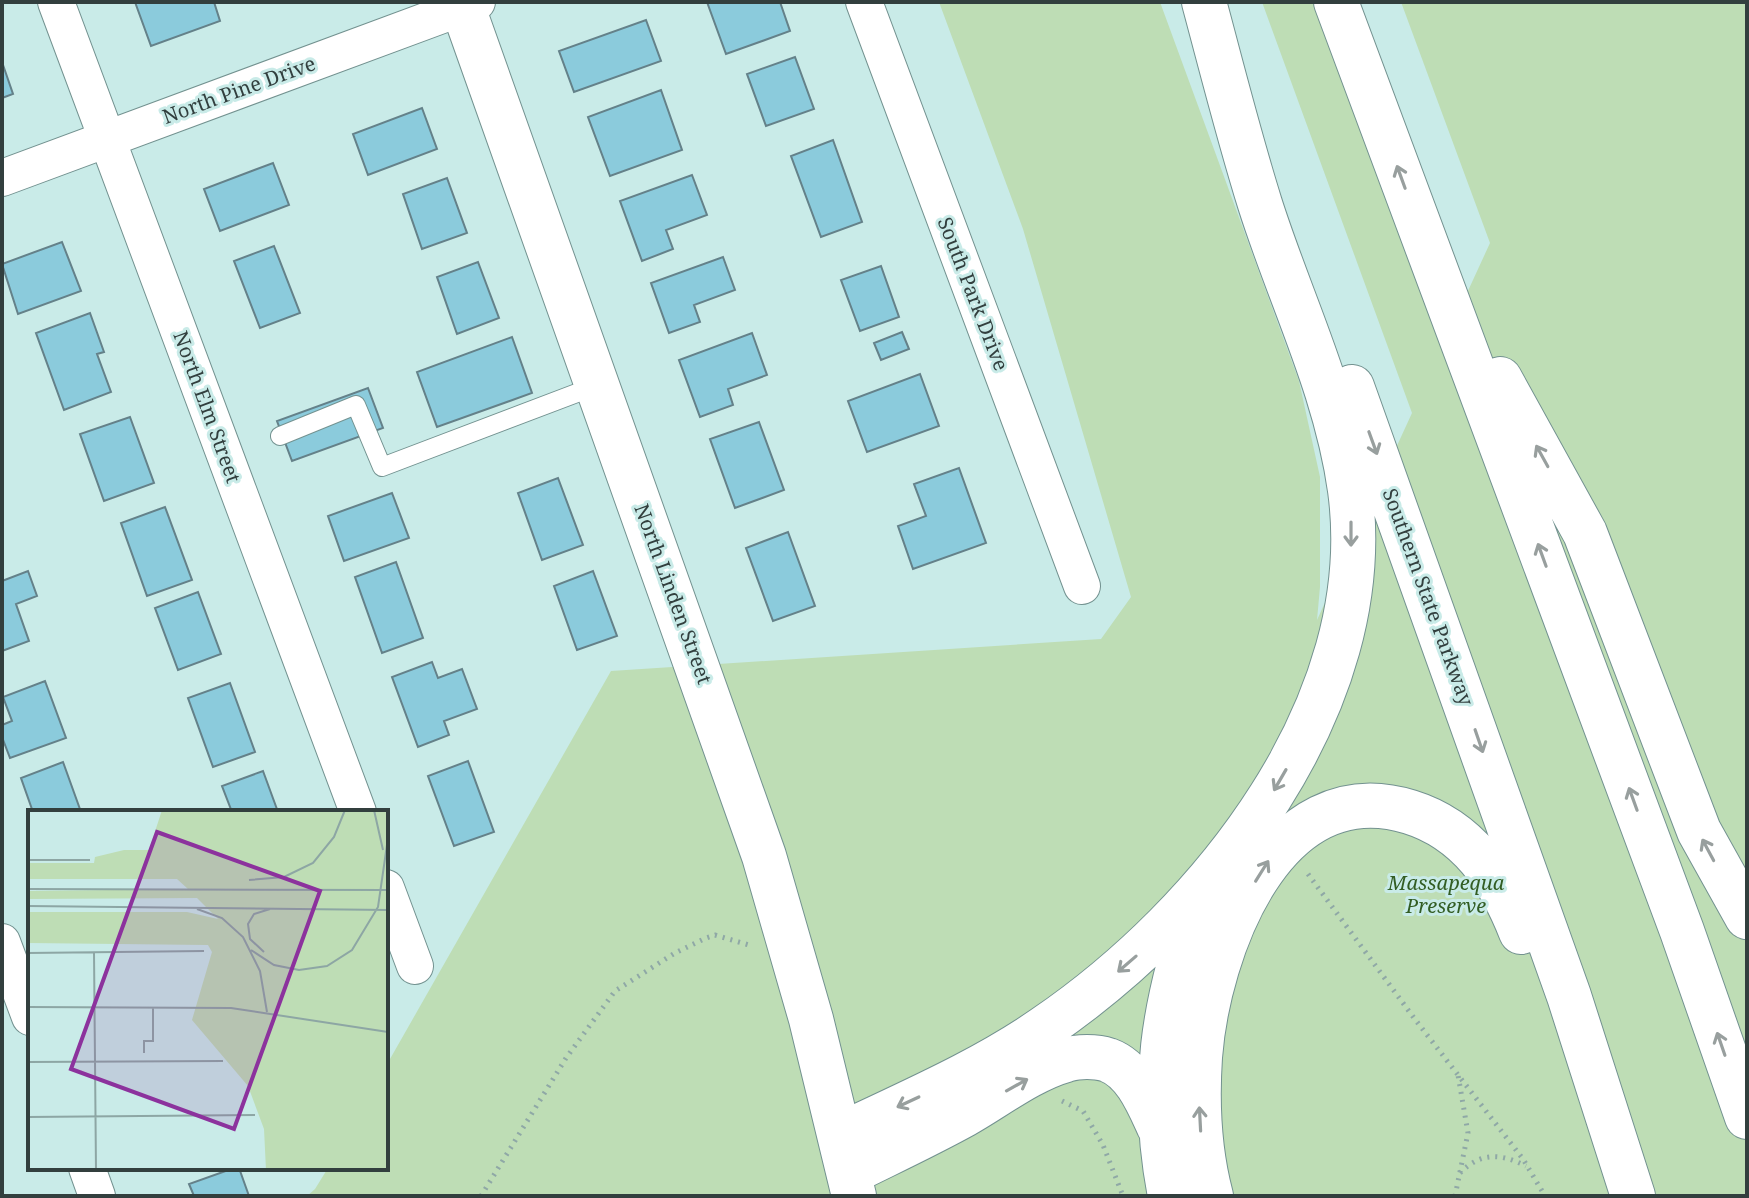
<svg xmlns="http://www.w3.org/2000/svg" width="1749" height="1198" viewBox="0 0 1749 1198" font-family="'Noto Serif',serif">
<rect width="100%" height="100%" fill="#c9ebe8"/>
<path fill="#beddb5" d="M 939,2 L 1160,2 L 1299,381 L 1320,477 L 1320,587 L 1317,620 L 1412,413 L 1262,2 L 1316,2 L 1444,343 L 1490,243 L 1401,2 L 1747,2 L 1747,1196 L 307,1196 L 315,1189 L 328,1168 L 386,1168 L 386,1066 L 611,671 L 1101,639 L 1131,597 L 1023,229 Z"/>
<path fill="#8bcbdc" stroke="#648189" stroke-width="2" d="M 135,2 L 214,2 L 220,21 L 151,46 Z
M 707,2 L 780,2 L 790,31 L 726,54 Z
M 646,20 L 661,61 L 574,92 L 559,51 Z
M 795,57 L 814,109 L 766,126 L 747,74 Z
M 2,62 L 13,94 L 2,98 Z
M 661,90 L 682,150 L 610,176 L 588,117 Z
M 422,108 L 437,149 L 368,175 L 353,134 Z
M 833,140 L 862,222 L 821,237 L 791,156 Z
M 273,163 L 289,205 L 220,231 L 204,189 Z
M 692,175 L 707,215 L 666,230 L 673,249 L 642,261 L 620,201 Z
M 447,178 L 467,233 L 422,249 L 403,194 Z
M 62,242 L 81,291 L 18,314 L 2,264 Z
M 274,246 L 300,313 L 260,328 L 234,261 Z
M 723,257 L 735,290 L 694,305 L 700,322 L 669,333 L 651,283 Z
M 478,262 L 499,318 L 457,334 L 437,277 Z
M 881,266 L 899,317 L 860,331 L 841,280 Z
M 90,313 L 104,352 L 97,354 L 111,392 L 64,410 L 36,333 Z
M 902,332 L 909,349 L 881,360 L 874,343 Z
M 752,333 L 767,375 L 728,389 L 733,405 L 700,417 L 679,360 Z
M 512,337 L 532,393 L 437,427 L 417,372 Z
M 920,374 L 939,426 L 867,452 L 848,401 Z
M 368,388 L 383,428 L 292,461 L 277,421 Z
M 130,417 L 154,483 L 104,501 L 80,434 Z
M 759,422 L 784,490 L 735,508 L 710,439 Z
M 959,468 L 986,543 L 913,569 L 898,526 L 926,516 L 914,484 Z
M 558,478 L 583,545 L 542,560 L 518,493 Z
M 392,493 L 409,538 L 344,561 L 328,516 Z
M 165,507 L 192,580 L 147,596 L 121,523 Z
M 788,532 L 815,606 L 773,621 L 746,548 Z
M 396,562 L 423,638 L 382,653 L 355,577 Z
M 28,571 L 37,596 L 16,604 L 29,641 L 2,651 L 2,581 Z
M 593,571 L 617,636 L 577,650 L 554,586 Z
M 198,592 L 221,654 L 178,670 L 155,608 Z
M 432,662 L 438,678 L 462,669 L 477,709 L 444,721 L 449,735 L 418,747 L 392,677 Z
M 45,681 L 66,738 L 10,758 L 2,737 L 2,725 L 12,721 L 3,697 Z
M 230,683 L 255,752 L 213,767 L 188,698 Z
M 468,761 L 494,832 L 454,846 L 428,776 Z
M 63,762 L 81,812 L 33,812 L 21,778 Z
M 263,771 L 278,812 L 232,812 L 222,786 Z
M 234,1168 L 239,1168 L 249,1196 L 194,1196 L 189,1184 Z"/>
<g fill="none" stroke-linecap="round" stroke-linejoin="round">
<g stroke="#739290" stroke-width="20">
<path id="lane" d="M 280,436 L 356,405 L 382,467 L 598,385"/>
</g>
<g stroke="#739290" stroke-width="38">
<path id="street" d="M 56,2 L 358,812
M 864,2 L 1082,586
M 2,178 L 477,2
M 386,888 L 415,966
M 2,942 L 30,1017
M 87,1168 L 97,1196"/>
</g>
<g stroke="#739290" stroke-width="46">
<path id="secondary" d="M 461,2 L 764,856 L 811,1019 L 854,1196"/>
</g>
<g stroke="#739290" stroke-width="46">
<path id="highway" d="M 1336,2 L 1682,931 L 1747,1117
M 1500,379 L 1585,533 L 1699,831 L 1747,917
M 1352,387 L 1569,996 L 1633,1196
M 840,1135 C 909,1102 980,1072 1044,1028 C 1210,915 1379,704 1350,490 C 1336,389 1290,299 1260,204 C 1239,137 1222,69 1204,2
M 849,1173 C 887,1154 926,1136 964,1115 C 996,1097 1030,1070 1066,1060 C 1078,1056 1096,1056 1108,1060 C 1135,1070 1148,1103 1159,1127
M 1170,1196 C 1149,1087 1163,1003 1199,899
M 1211,1196 C 1199,1151 1197,1103 1200,1057 C 1208,952 1273,769 1410,812 C 1468,830 1500,878 1521,932"/>
</g>
<path stroke="#8fa8a6" stroke-width="5" stroke-dasharray="2 6" stroke-linecap="butt" d="M 1308,874 L 1414,1018 L 1523,1159 L 1545,1196
M 1062,1101 L 1083,1111 L 1103,1145 L 1123,1196
M 1460,1173 C 1481,1152 1500,1153 1526,1166
M 481,1196 L 566,1058 L 615,991 L 675,953 L 706,938 L 715,935 L 749,945
M 1455,1196 L 1468,1133 L 1458,1075"/>
<use href="#lane" stroke="#fff" stroke-width="18"/>
<use href="#street" stroke="#fff" stroke-width="36"/>
<use href="#secondary" stroke="#fff" stroke-width="44"/>
<use href="#highway" stroke="#fff" stroke-width="44"/>
</g>
<defs><path id="oneway-shaft" d="M-6 0H5M1.5-3L5.5 0L1.5 3" fill="none" stroke-width="1.6" stroke-linecap="round" stroke-linejoin="round" transform="scale(2)"/></defs>
<g stroke="#989f9e">
<use href="#oneway-shaft" transform="translate(1401 177) rotate(-110)"/>
<use href="#oneway-shaft" transform="translate(1373 443) rotate(70)"/>
<use href="#oneway-shaft" transform="translate(1542 456) rotate(-119)"/>
<use href="#oneway-shaft" transform="translate(1351 534) rotate(90)"/>
<use href="#oneway-shaft" transform="translate(1542 555) rotate(-110)"/>
<use href="#oneway-shaft" transform="translate(1479 741) rotate(71)"/>
<use href="#oneway-shaft" transform="translate(1280 780) rotate(120)"/>
<use href="#oneway-shaft" transform="translate(1633 799) rotate(-110)"/>
<use href="#oneway-shaft" transform="translate(1708 850) rotate(-118)"/>
<use href="#oneway-shaft" transform="translate(1262 871) rotate(-58)"/>
<use href="#oneway-shaft" transform="translate(1127 964) rotate(139)"/>
<use href="#oneway-shaft" transform="translate(1721 1044) rotate(-109)"/>
<use href="#oneway-shaft" transform="translate(1017 1085) rotate(-29)"/>
<use href="#oneway-shaft" transform="translate(908 1102) rotate(155)"/>
<use href="#oneway-shaft" transform="translate(1200 1119) rotate(-93)"/>
</g>
<g text-anchor="middle" stroke-width="6" stroke-linejoin="round" paint-order="stroke">
<g font-size="20" fill="#323f3e" stroke="#c9ebe8">
<text transform="translate(239 90) rotate(-20)" y="7">North Pine Drive</text>
<text transform="translate(973 294) rotate(69)" y="7">South Park Drive</text>
<text transform="translate(207 407) rotate(70)" y="7">North Elm Street</text>
<text transform="translate(673 594) rotate(70)" y="7">North Linden Street</text>
<text transform="translate(1428 597) rotate(70)" y="7">Southern State Parkway</text>
</g>
<g font-size="20" font-style="italic" fill="#325d23" stroke="#c9ebe8">
<text x="1446" y="890">Massapequa<tspan x="1446" dy="23">Preserve</tspan></text>
</g>
</g>
<g transform="translate(28 810)">
<rect width="360" height="360" fill="#c9ebe8"/>
<path d="M 134,0 L 360,0 L 360,360 L 238,360 L 236,319 L 220,276 L 164,210 L 184,142 L 180,135 L 0,133 L 0,102 L 159,102 L 190,109 L 169,88 L 0,89 L 0,81 L 160,79 L 149,69 L 0,69 L 0,53 L 66,53 L 67,47 L 96,40 L 121,40 Z" fill="#beddb5"/>
<path fill="none" stroke="#8da6a4" stroke-width="2" d="M 346,0 L 355,40M 0,50 L 62,50M 221,70 L 256,67 L 285,53 L 306,27 L 317,0M 0,79 L 360,80M 0,96 L 360,100M 169,99 L 194,108 L 215,127 L 232,161 L 239,202M 223,140 L 246,155 L 271,160 L 299,156 L 324,140 L 350,97 L 360,28M 66,142 L 68,360M 236,142 L 222,129 L 220,114 L 226,104 L 242,99M 0,143 L 176,141M 0,197 L 203,198 L 360,222M 116,243 L 116,231 L 125,231 L 125,197M 0,252 L 195,251M 0,307 L 227,305"/>
<path fill="#8c329d" fill-opacity="0.15" stroke="#8c329d" stroke-width="4" d="M 129,22 L 292,81 L 206,319 L 43,259 Z"/>
<rect width="360" height="360" fill="none" stroke="#323f3e" stroke-width="4"/>
</g>
<rect width="1749" height="1198" fill="none" stroke="#323f3e" stroke-width="8"/>
</svg>
